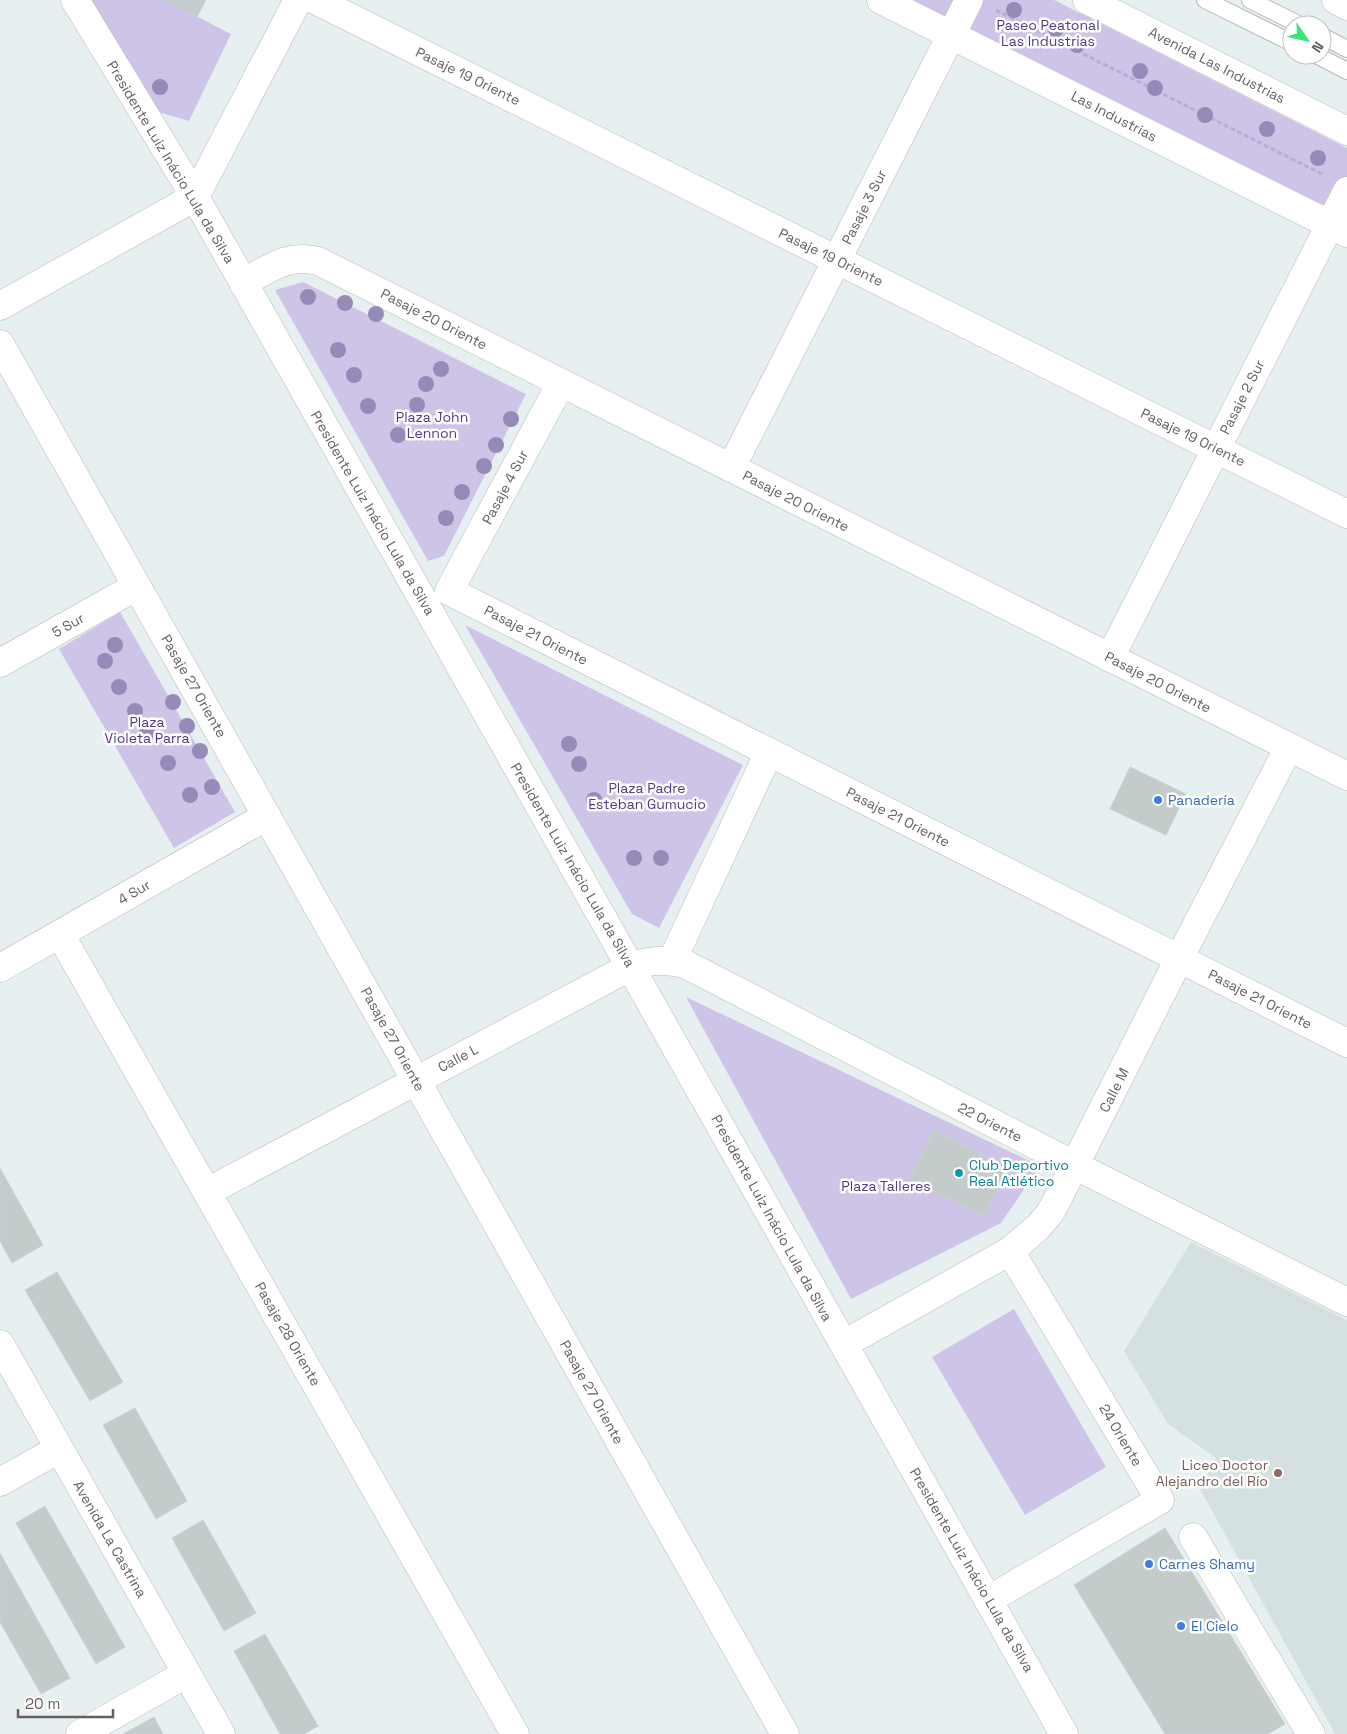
<svg xmlns="http://www.w3.org/2000/svg" width="1347" height="1734" viewBox="0 0 1347 1734" font-family="'Space Grotesk',sans-serif">
<rect width="100%" height="100%" fill="#e7f0f0"/>
<path fill="#d5e0e0" d="M 1191,1242 L 1347,1320 L 1347,1734 L 1335,1734 L 1200,1489 L 1216,1458 L 1168,1424 L 1124,1351 Z"/>
<path fill="#cdc4e7" d="M 90,0 L 165,0 L 231,34 L 189,121 L 155,111 Z
M 906,0 L 1054,0 L 1347,148 L 1347,217 Z
M 303,282 L 526,394 L 444,556 L 428,561 L 275,290 Z
M 120,612 L 235,812 L 174,848 L 59,649 Z
M 465,625 L 743,765 L 659,928 L 632,914 Z
M 686,997 L 1040,1166 L 1001,1223 L 851,1299 Z
M 1014,1309 L 1106,1467 L 1025,1515 L 932,1357 Z"/>
<path fill="#c3cbcb" stroke="#c5d5d4" d="M 165,0 L 206,0 L 197,17 Z
M 1130,767 L 1186,794 L 1166,835 L 1110,809 Z
M 934,1130 L 1008,1168 L 984,1216 L 909,1179 Z
M 0,1168 L 43,1245 L 12,1263 L 0,1241 Z
M 57,1272 L 123,1382 L 90,1401 L 25,1290 Z
M 135,1408 L 187,1501 L 156,1519 L 103,1425 Z
M 45,1506 L 125,1647 L 96,1664 L 16,1523 Z
M 203,1520 L 256,1613 L 224,1631 L 172,1538 Z
M 1165,1528 L 1285,1724 L 1268,1734 L 1165,1734 L 1074,1585 Z
M 0,1553 L 70,1678 L 41,1694 L 0,1622 Z
M 265,1634 L 318,1726 L 304,1734 L 280,1734 L 234,1651 Z
M 154,1717 L 163,1734 L 123,1734 Z"/>
<g fill="none" stroke-linecap="round" stroke-linejoin="round">
<g stroke="#bdb7b7" stroke-width="18">
<path id="service" d="M 1205,0 L 1292,43
M 1250,0 L 1300,25
M 1322,36 L 1347,49
M 1316,55 L 1347,71"/>
</g>
<g stroke="#bdb7b7" stroke-width="29">
<path id="minor" d="M 75,0 L 195,197 L 1064,1734
M 315,0 L 1347,514
M 881,0 L 1347,233
M 243,283 C 269,269 288,253 318,261 L 1347,776
M 0,344 L 785,1734
M 731,468 L 969,0
M 449,591 L 1347,1043
M 449,591 L 561,383
M 1110,658 L 1347,191
M 0,663 L 137,586
M 60,934 L 515,1734
M 672,961 L 769,752
M 0,968 L 267,816
M 207,1192 L 630,967 C 650,960 665,959 685,964 L 1076,1166 L 1347,1302
M 0,1344 L 221,1734
M 844,1344 L 1010,1251 L 1038,1227 L 1050,1213 L 1059,1196 L 1179,959 L 1289,747
M 0,1482 L 59,1449
M 1193,1537 L 1311,1734
M 988,1600 L 1160,1500 L 1010,1251
M 80,1734 L 186,1674"/>
</g>
<g stroke="#bdb7b7" stroke-width="29">
<path id="tertiary" d="M 0,306 L 195,197 L 298,0"/>
</g>
<g stroke="#beb5b7" stroke-width="29">
<path id="secondary" d="M 1087,0 L 1347,131
M 1336,0 L 1347,6"/>
</g>
<path stroke="#c1a8d8" stroke-width="3" stroke-dasharray="5 2.5" stroke-linecap="butt" d="M 996,10 L 1324,175"/>
<use href="#service" stroke="#fff" stroke-width="16"/>
<use href="#minor" stroke="#fff" stroke-width="28"/>
<use href="#tertiary" stroke="#fff" stroke-width="28"/>
<use href="#secondary" stroke="#fff" stroke-width="28"/>
</g>
<g fill="#968bb8">
<circle cx="1014" cy="10" r="8"/>
<circle cx="1056" cy="29" r="8"/>
<circle cx="1077" cy="45" r="8"/>
<circle cx="1140" cy="71" r="8"/>
<circle cx="160" cy="87" r="8"/>
<circle cx="1155" cy="88" r="8"/>
<circle cx="1205" cy="115" r="8"/>
<circle cx="1267" cy="129" r="8"/>
<circle cx="1318" cy="158" r="8"/>
<circle cx="308" cy="297" r="8"/>
<circle cx="345" cy="303" r="8"/>
<circle cx="376" cy="314" r="8"/>
<circle cx="338" cy="350" r="8"/>
<circle cx="441" cy="369" r="8"/>
<circle cx="354" cy="375" r="8"/>
<circle cx="426" cy="384" r="8"/>
<circle cx="417" cy="405" r="8"/>
<circle cx="368" cy="406" r="8"/>
<circle cx="511" cy="419" r="8"/>
<circle cx="398" cy="435" r="8"/>
<circle cx="496" cy="445" r="8"/>
<circle cx="484" cy="466" r="8"/>
<circle cx="462" cy="492" r="8"/>
<circle cx="446" cy="518" r="8"/>
<circle cx="115" cy="645" r="8"/>
<circle cx="105" cy="661" r="8"/>
<circle cx="119" cy="687" r="8"/>
<circle cx="173" cy="702" r="8"/>
<circle cx="135" cy="711" r="8"/>
<circle cx="187" cy="726" r="8"/>
<circle cx="147" cy="732" r="8"/>
<circle cx="569" cy="744" r="8"/>
<circle cx="200" cy="751" r="8"/>
<circle cx="168" cy="763" r="8"/>
<circle cx="579" cy="764" r="8"/>
<circle cx="212" cy="787" r="8"/>
<circle cx="190" cy="795" r="8"/>
<circle cx="594" cy="800" r="8"/>
<circle cx="634" cy="858" r="8"/>
<circle cx="661" cy="858" r="8"/>
</g>
<g fill="#3f7fe0" stroke="#fff" stroke-width="2">
<circle cx="1158" cy="800" r="5"/>
<circle cx="1149" cy="1564" r="5"/>
<circle cx="1181" cy="1626" r="5"/>
</g>
<circle fill="#0f9aa8" stroke="#fff" stroke-width="2" cx="959" cy="1173" r="5"/>
<circle fill="#8d6e63" stroke="#fff" stroke-width="2" cx="1278" cy="1473" r="5"/>
<g text-anchor="middle" stroke-width="5" stroke-linejoin="round" paint-order="stroke">
<g font-size="14" fill="#53398b" stroke="#fff">
<text x="1048" y="30">Paseo Peatonal<tspan x="1048" dy="16">Las Industrias</tspan></text>
<text x="432" y="422">Plaza John<tspan x="432" dy="16">Lennon</tspan></text>
<text x="147" y="727">Plaza<tspan x="147" dy="16">Violeta Parra</tspan></text>
<text x="647" y="793">Plaza Padre<tspan x="647" dy="16">Esteban Gumucio</tspan></text>
<text x="886" y="1191">Plaza Talleres</text>
</g>
<g font-size="14" fill="#675e60" stroke="#fff">
<text transform="translate(1217 65) rotate(27)" y="5">Avenida Las Industrias</text>
<text transform="translate(468 76) rotate(26)" y="5">Pasaje 19 Oriente</text>
<text transform="translate(1114 116) rotate(27)" y="5">Las Industrias</text>
<text transform="translate(171 162) rotate(59)" y="5">Presidente Luiz Inácio Lula da Silva</text>
<text transform="translate(864 207) rotate(-63)" y="5">Pasaje 3 Sur</text>
<text transform="translate(831 257) rotate(26)" y="5">Pasaje 19 Oriente</text>
<text transform="translate(434 319) rotate(27)" y="5">Pasaje 20 Oriente</text>
<text transform="translate(1242 397) rotate(-63)" y="5">Pasaje 2 Sur</text>
<text transform="translate(1193 437) rotate(26)" y="5">Pasaje 19 Oriente</text>
<text transform="translate(505 487) rotate(-62)" y="5">Pasaje 4 Sur</text>
<text transform="translate(796 501) rotate(27)" y="5">Pasaje 20 Oriente</text>
<text transform="translate(373 513) rotate(60)" y="5">Presidente Luiz Inácio Lula da Silva</text>
<text transform="translate(68 625) rotate(-29)" y="5">5 Sur</text>
<text transform="translate(536 635) rotate(27)" y="5">Pasaje 21 Oriente</text>
<text transform="translate(1158 682) rotate(27)" y="5">Pasaje 20 Oriente</text>
<text transform="translate(194 686) rotate(60)" y="5">Pasaje 27 Oriente</text>
<text transform="translate(898 817) rotate(27)" y="5">Pasaje 21 Oriente</text>
<text transform="translate(573 865) rotate(60)" y="5">Presidente Luiz Inácio Lula da Silva</text>
<text transform="translate(134 892) rotate(-30)" y="5">4 Sur</text>
<text transform="translate(1260 999) rotate(27)" y="5">Pasaje 21 Oriente</text>
<text transform="translate(393 1039) rotate(61)" y="5">Pasaje 27 Oriente</text>
<text transform="translate(458 1058) rotate(-28)" y="5">Calle L</text>
<text transform="translate(1114 1090) rotate(-63)" y="5">Calle M</text>
<text transform="translate(990 1122) rotate(27)" y="5">22 Oriente</text>
<text transform="translate(772 1218) rotate(61)" y="5">Presidente Luiz Inácio Lula da Silva</text>
<text transform="translate(288 1334) rotate(60)" y="5">Pasaje 28 Oriente</text>
<text transform="translate(592 1392) rotate(61)" y="5">Pasaje 27 Oriente</text>
<text transform="translate(1121 1435) rotate(59)" y="5">24 Oriente</text>
<text transform="translate(110 1539) rotate(60)" y="5">Avenida La Castrina</text>
<text transform="translate(972 1570) rotate(60)" y="5">Presidente Luiz Inácio Lula da Silva</text>
</g>
<g font-size="14" fill="#366cbe" stroke="#fff" text-anchor="start">
<text x="1168" y="805">Panadería</text>
<text x="1159" y="1569">Carnes Shamy</text>
<text x="1191" y="1631">El Cielo</text>
</g>
<g font-size="14" fill="#0d838f" stroke="#fff" text-anchor="start">
<text x="969" y="1170">Club Deportivo<tspan x="969" dy="16">Real Atlético</tspan></text>
</g>
<g font-size="14" fill="#785e54" stroke="#fff" text-anchor="end">
<text x="1268" y="1470">Liceo Doctor<tspan x="1268" dy="16">Alejandro del Río</tspan></text>
</g>
</g>
<g transform="translate(1307 40) rotate(124)"><circle r="24" fill="#ffffff" stroke="#c2bfbf"/>
<path d="M0-4L9 19L0 12L-9 19Z" fill="#37e673"/>
<text y="-8" font-size="14" font-weight="bold" text-anchor="middle" fill="#675e60">N</text>
</g>
<path d="M18 1709v8h95v-8" fill="none" stroke="#675e60" stroke-width="2.5"/>
<text x="25" y="1709" font-size="15" fill="#675e60" stroke="#ffffff" stroke-width="4" paint-order="stroke">20 m</text>
</svg>
